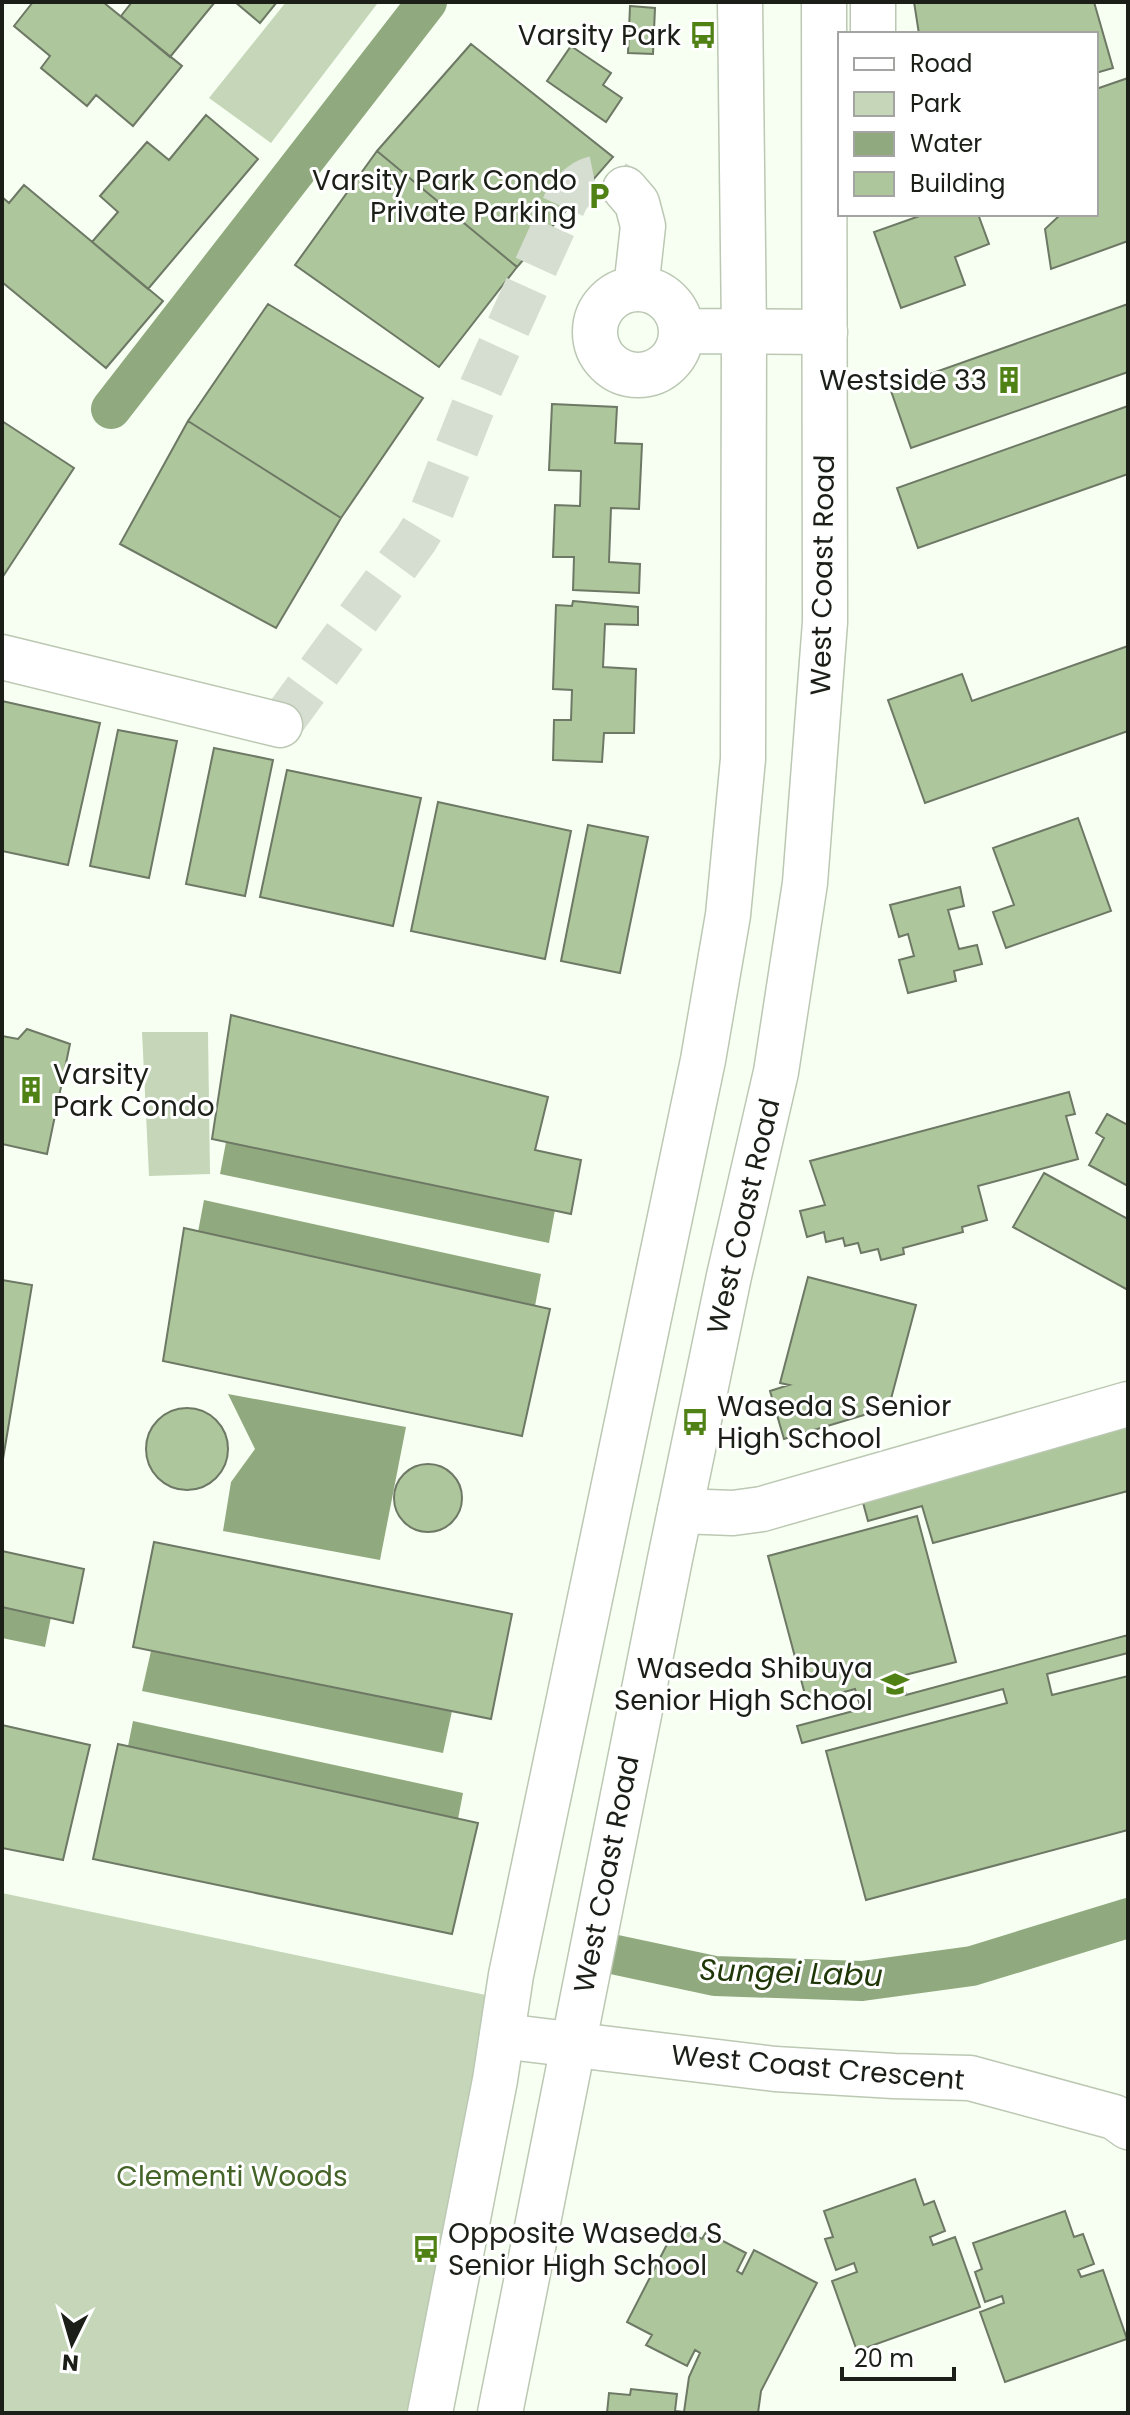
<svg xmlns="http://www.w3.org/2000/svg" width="1130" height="2415" viewBox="0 0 1130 2415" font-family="Poppins,sans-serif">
<rect width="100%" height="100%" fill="#f7fff2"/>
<path fill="#c5d7b8" d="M 286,2 L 375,2 L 377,4 L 271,143 L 209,98 Z
M 142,1032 L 208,1032 L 210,1174 L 149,1176 Z
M 2,1893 L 500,1998 L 422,2413 L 2,2413 Z"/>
<path fill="#91a97f" d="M 226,1142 L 555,1210 L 549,1243 L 220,1174 Z
M 204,1200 L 541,1274 L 535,1306 L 198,1232 Z
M 228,1394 L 406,1427 L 380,1560 L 223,1531 L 231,1482 L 255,1449 Z
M 2,1607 L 51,1617 L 45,1647 L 2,1638 Z
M 151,1651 L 452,1711 L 443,1753 L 142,1691 Z
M 133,1721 L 463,1793 L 458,1819 L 128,1746 Z"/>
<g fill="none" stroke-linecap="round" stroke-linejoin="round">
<path stroke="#91a97f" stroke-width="40" d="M 111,409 L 427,2
M 593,1950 L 715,1976 L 862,1981 L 972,1966 L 1128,1918"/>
</g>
<path fill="#adc69b" stroke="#6d7865" stroke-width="2" d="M 33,2 L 103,2 L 182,66 L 133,126 L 96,95 L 87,106 L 41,68 L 50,56 L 14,26 Z
M 132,2 L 215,2 L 170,57 L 121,16 Z
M 235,2 L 277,2 L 260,23 Z
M 914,2 L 1094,2 L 1113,68 L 1096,73 L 1096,34 L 919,34 Z
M 630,6 L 655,8 L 653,54 L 628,53 Z
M 471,44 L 613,157 L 517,267 L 377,151 Z
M 571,46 L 611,73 L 603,85 L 622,98 L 606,122 L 547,81 Z
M 1128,78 L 1128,241 L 1051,269 L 1045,229 L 1061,214 L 1096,214 L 1096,89 Z
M 206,115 L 258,159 L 148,289 L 92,242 L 118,212 L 100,196 L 147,142 L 169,160 Z
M 377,151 L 517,267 L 439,367 L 295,265 Z
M 24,185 L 163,301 L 106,368 L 2,282 L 2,197 L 9,203 Z
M 925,214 L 978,214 L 989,244 L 955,257 L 965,285 L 901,308 L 874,232 Z
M 268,304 L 423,398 L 341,518 L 188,421 Z
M 1128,304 L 1128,372 L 911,448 L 890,388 Z
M 552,404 L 617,407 L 615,443 L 642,444 L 639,509 L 611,508 L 609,562 L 640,564 L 639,593 L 573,590 L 574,557 L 553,557 L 555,505 L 580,506 L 581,471 L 549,470 Z
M 1128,406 L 1128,474 L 918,548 L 897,488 Z
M 2,421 L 74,468 L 2,578 Z
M 188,421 L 341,518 L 276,628 L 120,544 Z
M 573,601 L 638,607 L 638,625 L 605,624 L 603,667 L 636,669 L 634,733 L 604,733 L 602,762 L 553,760 L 554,720 L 571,720 L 572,690 L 553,689 L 556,605 L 572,606 Z
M 1128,646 L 1128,731 L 925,803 L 888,700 L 962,674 L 972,701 Z
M 2,701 L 100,723 L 68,865 L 2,851 Z
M 118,730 L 177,741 L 149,878 L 90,866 Z
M 214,748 L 273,760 L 245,896 L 186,884 Z
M 287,770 L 421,798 L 393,926 L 260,897 Z
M 438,802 L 571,831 L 545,959 L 411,931 Z
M 1078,818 L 1111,911 L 1006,948 L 993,912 L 1014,905 L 993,848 Z
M 588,825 L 648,837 L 620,973 L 561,961 Z
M 960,887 L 964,906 L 948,910 L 959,949 L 977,945 L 982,964 L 954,971 L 956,981 L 908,993 L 899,960 L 914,956 L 908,934 L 899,937 L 890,905 Z
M 231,1015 L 548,1097 L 535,1150 L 581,1160 L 571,1214 L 212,1139 Z
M 27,1029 L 70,1044 L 47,1154 L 2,1144 L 2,1036 L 18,1039 Z
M 1069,1092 L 1075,1114 L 1066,1116 L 1078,1159 L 978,1186 L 987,1220 L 962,1227 L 963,1232 L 903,1248 L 904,1254 L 881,1260 L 878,1249 L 861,1253 L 858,1243 L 845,1246 L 843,1238 L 826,1242 L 824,1232 L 807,1237 L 800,1211 L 825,1205 L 810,1161 Z
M 1107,1114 L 1128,1125 L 1128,1186 L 1089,1165 L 1104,1138 L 1096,1133 Z
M 1044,1173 L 1128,1219 L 1128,1290 L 1013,1227 Z
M 184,1228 L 550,1309 L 522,1436 L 163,1361 Z
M 808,1277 L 916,1305 L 888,1410 L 873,1407 L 874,1412 L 784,1439 L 770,1391 L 789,1385 L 780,1383 Z
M 2,1280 L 32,1285 L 2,1465 Z
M146 1449a41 41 0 1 1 82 0a41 41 0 1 1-82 0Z
M 1128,1416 L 1128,1491 L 933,1543 L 922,1506 L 868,1521 L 859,1488 Z
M394 1498a34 34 0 1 1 68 0a34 34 0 1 1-68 0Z
M 917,1516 L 956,1662 L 901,1676 L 906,1695 L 1128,1635 L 1128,1653 L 1047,1674 L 1052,1695 L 1128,1676 L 1128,1830 L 866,1900 L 826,1751 L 1007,1703 L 1003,1689 L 802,1743 L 797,1726 L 861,1709 L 855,1689 L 807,1702 L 768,1556 Z
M 154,1542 L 512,1614 L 491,1719 L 133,1647 Z
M 2,1551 L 84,1569 L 73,1623 L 2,1607 Z
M 2,1725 L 90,1745 L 63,1860 L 2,1848 Z
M 118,1744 L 478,1823 L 452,1934 L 93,1859 Z
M 915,2179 L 924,2205 L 934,2201 L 945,2231 L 930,2237 L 933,2245 L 955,2237 L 980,2307 L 857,2351 L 832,2281 L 857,2272 L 854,2263 L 836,2270 L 825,2239 L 833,2237 L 824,2211 Z
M 1065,2211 L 1074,2237 L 1083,2234 L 1094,2264 L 1078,2270 L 1081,2277 L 1103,2270 L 1127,2339 L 1005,2382 L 980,2312 L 1004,2303 L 1002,2296 L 985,2302 L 975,2272 L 982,2269 L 973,2243 Z
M 677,2225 L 702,2239 L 706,2232 L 746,2253 L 737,2271 L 742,2274 L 754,2250 L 817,2283 L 761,2391 L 758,2413 L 607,2413 L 609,2393 L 630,2395 L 631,2389 L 677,2394 L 675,2411 L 684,2412 L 689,2377 L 700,2353 L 695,2350 L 687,2366 L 646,2345 L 652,2335 L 627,2322 Z"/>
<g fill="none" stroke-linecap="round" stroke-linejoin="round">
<path stroke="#d6ddd1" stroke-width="44" stroke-dasharray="44 22" stroke-linecap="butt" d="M 280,725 L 416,539 L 430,516 L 481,387 L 568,196 C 588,175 601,171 625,189"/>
<g stroke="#bbc8b3" stroke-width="47">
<path id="minor" d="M 873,2 L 873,34
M 625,189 L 637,203 L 643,226 L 636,289
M595 332a43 43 0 1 1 86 0a43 43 0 1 1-86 0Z
M 681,331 L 825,332
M 2,657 L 280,725
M 680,1511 L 733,1513 L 762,1509 L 1128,1404
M 502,2036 L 775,2069 L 894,2076 L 970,2078 L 1114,2117 L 1128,2127"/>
</g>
<g stroke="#bbc8b3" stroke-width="47">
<path id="major" d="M 430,2413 L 495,2080 L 511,1975 L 703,1060 L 728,915 L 743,759 L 744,331 L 740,2
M 500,2413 L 670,1559 L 729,1276 L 776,1072 L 805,883 L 825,622 L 824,2"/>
</g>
<use href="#minor" stroke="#fff" stroke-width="44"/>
<use href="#major" stroke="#fff" stroke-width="44"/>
</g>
<defs>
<g id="bus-bare" transform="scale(2.16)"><path d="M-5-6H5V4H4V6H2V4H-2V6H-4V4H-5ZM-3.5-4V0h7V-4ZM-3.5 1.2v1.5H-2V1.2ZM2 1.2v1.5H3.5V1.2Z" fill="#4f8114" stroke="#fff" stroke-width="2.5" paint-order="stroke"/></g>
<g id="parking-bare" transform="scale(2.16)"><path d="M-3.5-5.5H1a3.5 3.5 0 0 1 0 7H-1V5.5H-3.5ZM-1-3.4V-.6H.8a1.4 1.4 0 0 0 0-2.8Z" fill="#4f8114" stroke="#fff" stroke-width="2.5" paint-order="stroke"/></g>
<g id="building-bare" transform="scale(2.16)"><path d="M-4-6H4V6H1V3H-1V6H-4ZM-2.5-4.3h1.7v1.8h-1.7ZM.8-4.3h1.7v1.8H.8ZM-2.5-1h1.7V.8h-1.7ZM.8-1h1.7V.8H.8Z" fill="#4f8114" stroke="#fff" stroke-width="2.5" paint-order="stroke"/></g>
<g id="school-bare" transform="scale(2.16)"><path d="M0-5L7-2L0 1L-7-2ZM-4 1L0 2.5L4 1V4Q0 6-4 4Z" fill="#4f8114" stroke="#fff" stroke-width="2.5" paint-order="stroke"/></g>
</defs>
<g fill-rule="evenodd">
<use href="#bus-bare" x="703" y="35"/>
<use href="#parking-bare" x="599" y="196"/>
<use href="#building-bare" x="1009" y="380"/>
<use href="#building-bare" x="31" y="1090"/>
<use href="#bus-bare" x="695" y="1422"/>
<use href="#school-bare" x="895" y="1684"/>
<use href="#bus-bare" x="426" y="2249"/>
</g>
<g text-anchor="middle" stroke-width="6" stroke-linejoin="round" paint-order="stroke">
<g font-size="28" fill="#1b1f18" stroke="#fff" text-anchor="end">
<text x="681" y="45">Varsity Park</text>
<text x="577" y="190">Varsity Park Condo<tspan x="577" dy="32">Private Parking</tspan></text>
<text x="987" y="390">Westside 33</text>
<text x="53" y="1084" text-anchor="start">Varsity<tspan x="53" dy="32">Park Condo</tspan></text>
<text x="717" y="1416" text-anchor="start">Waseda S Senior<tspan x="717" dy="32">High School</tspan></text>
<text x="873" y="1678">Waseda Shibuya<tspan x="873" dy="32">Senior High School</tspan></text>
<text x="448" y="2243" text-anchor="start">Opposite Waseda S<tspan x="448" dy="32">Senior High School</tspan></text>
</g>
<g font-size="28" fill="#1b1f18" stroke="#fff">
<text transform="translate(822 575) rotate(-89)" y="10">West Coast Road</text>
<text transform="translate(743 1216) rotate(-77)" y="10">West Coast Road</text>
<text transform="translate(606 1874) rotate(-79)" y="10">West Coast Road</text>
<text transform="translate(818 2067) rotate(5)" y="10">West Coast Crescent</text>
</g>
<g font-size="28" fill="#436327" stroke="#fff">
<text x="232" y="2186">Clementi Woods</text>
</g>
<g font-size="30" font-style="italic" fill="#1f3607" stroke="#fff">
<text transform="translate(791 1973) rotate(2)" y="10">Sungei Labu</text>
</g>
</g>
<rect width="1130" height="2415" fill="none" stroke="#1b1f18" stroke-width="8"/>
<rect x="838" y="32" width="260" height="184" fill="#ffffff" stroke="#a4a5a3" stroke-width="2"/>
<rect x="854" y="58" width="40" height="12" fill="#ffffff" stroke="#a4a5a3" stroke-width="2"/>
<text x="910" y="72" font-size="24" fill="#1b1f18">Road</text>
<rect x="854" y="92" width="40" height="24" fill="#c5d7b8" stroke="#a4a5a3" stroke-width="2"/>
<text x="910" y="112" font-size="24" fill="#1b1f18">Park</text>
<rect x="854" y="132" width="40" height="24" fill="#91a97f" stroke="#a4a5a3" stroke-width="2"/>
<text x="910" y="152" font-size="24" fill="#1b1f18">Water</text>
<rect x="854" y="172" width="40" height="24" fill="#adc69b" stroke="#a4a5a3" stroke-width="2"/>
<text x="910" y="192" font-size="24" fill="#1b1f18">Building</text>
<g transform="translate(72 2343) rotate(185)" stroke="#ffffff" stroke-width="6" paint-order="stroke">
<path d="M0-6L14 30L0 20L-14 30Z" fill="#1b1f18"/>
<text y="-12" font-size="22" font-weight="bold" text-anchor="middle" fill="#1b1f18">N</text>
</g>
<path d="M842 2367v12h112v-12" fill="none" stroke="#1b1f18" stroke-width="4"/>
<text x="854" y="2367" font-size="24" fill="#1b1f18" stroke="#ffffff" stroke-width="6" paint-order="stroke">20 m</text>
</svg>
